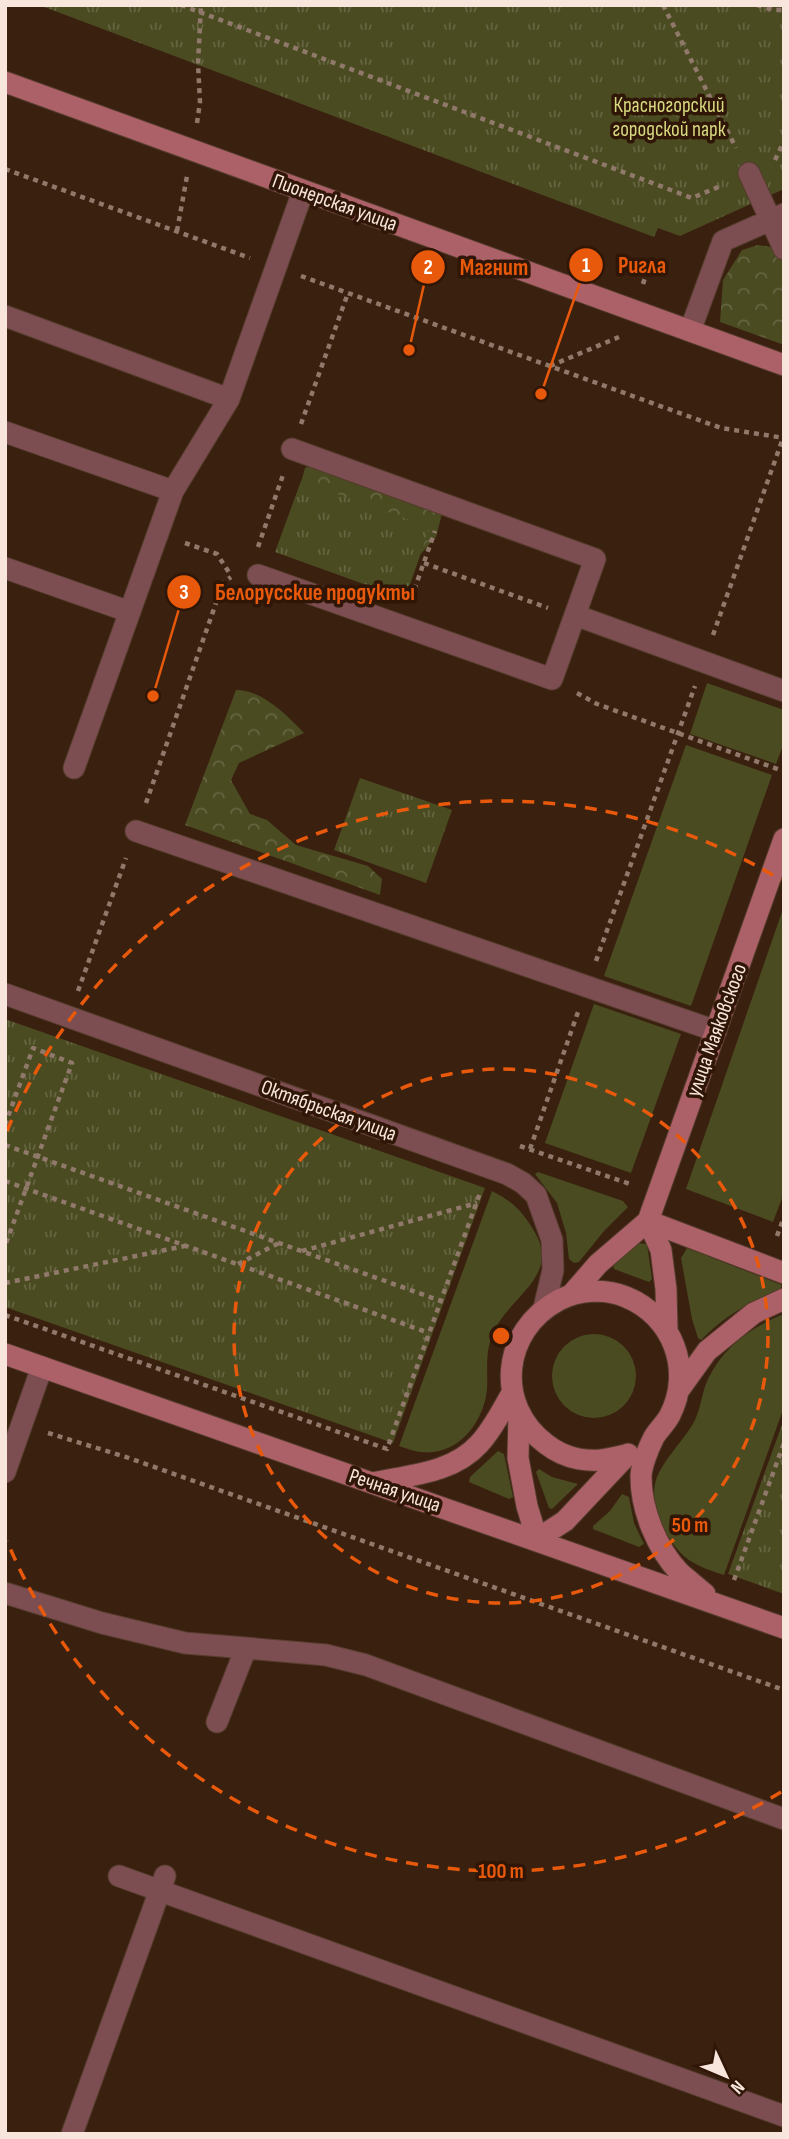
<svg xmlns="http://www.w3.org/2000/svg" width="789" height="2139" viewBox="0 0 789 2139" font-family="'Sofia Sans Condensed',sans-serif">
<defs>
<pattern id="forest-crowns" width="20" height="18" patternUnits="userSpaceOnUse" patternTransform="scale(1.75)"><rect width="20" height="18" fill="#4a4b21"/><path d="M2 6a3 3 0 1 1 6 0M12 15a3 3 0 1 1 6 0" fill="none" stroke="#656541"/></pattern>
<pattern id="park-tufts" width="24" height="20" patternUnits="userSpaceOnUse" patternTransform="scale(1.75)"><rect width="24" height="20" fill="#4a4b21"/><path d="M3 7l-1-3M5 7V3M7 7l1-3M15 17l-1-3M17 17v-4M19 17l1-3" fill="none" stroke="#656541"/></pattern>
</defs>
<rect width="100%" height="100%" fill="#3a200f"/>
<path fill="#4a4b21" d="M 707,683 L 784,710 L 784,743 L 776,764 L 690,734 Z
M 686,745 L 772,775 L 691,1006 L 604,976 Z
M 784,906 L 784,1193 L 773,1222 L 686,1189 Z
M 594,1004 L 681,1034 L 631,1173 L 545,1143 Z
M 538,1172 L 623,1201 L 628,1207 L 604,1231 L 579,1262 L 574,1263 L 569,1259 L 566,1233 L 557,1203 L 535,1174 Z
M 492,1191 C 510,1200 521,1210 531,1226 C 566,1277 507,1295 492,1336 C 485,1353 488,1372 487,1389 C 484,1423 457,1457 420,1452 C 413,1451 406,1448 399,1446 Z
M 635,1243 L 647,1244 L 652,1279 L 649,1282 L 614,1269 L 613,1265 Z
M 687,1248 L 782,1285 L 780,1290 C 749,1302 724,1316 701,1340 L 698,1338 L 692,1319 L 681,1258 Z
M 784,1314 L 784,1407 L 724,1575 C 711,1571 700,1567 689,1560 C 669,1546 650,1509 655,1484 C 659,1463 685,1440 695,1420 C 701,1407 702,1392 708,1379 C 723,1347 751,1327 784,1314 Z
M552 1376a42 42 0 1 1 84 0a42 42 0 1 1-84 0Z
M 498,1451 L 504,1454 L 513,1497 L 509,1499 L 469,1482 L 470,1477 Z
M 539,1469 L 552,1477 L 578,1484 L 552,1509 L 549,1508 L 536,1472 Z
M 622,1494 L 629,1497 L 634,1523 L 644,1544 L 639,1547 L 593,1529 L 593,1526 L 610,1511 Z"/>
<path fill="url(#forest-crowns)" d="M 758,245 L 784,249 L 784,345 L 720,322 L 723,280 L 742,250 Z
M 333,457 L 446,498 L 436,537 L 410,566 L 297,497 L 305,468 Z
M 236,690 C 263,690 286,715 304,733 L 239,763 L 231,780 L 250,814 L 267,820 L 296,845 L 368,866 L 382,879 L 380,895 L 185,825 Z"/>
<path fill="url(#park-tufts)" d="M 39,5 L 784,5 L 784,189 L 680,236 L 658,228 L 654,237 Z
M 301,481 L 430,527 L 405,599 L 275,552 Z
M 360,778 L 452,810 L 426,883 L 334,850 Z
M 5,1019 L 485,1188 L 393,1443 L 5,1307 Z
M 784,1419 L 784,1594 L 728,1574 Z"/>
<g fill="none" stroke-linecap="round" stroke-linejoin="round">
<g stroke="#553c2c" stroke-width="23">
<path id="lane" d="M 749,173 L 784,249
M 5,316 L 229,399
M 690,331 L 723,241 L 784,214
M 5,432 L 173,491
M 292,449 L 595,559 L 575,615 L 784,691
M 5,568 L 130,612
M 258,575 L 552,679 L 575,615
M 74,768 L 173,491 L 229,399 L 303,191
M 136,831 L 716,1031
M 5,1472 L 42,1367
M 5,1593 L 102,1623 L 185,1643 L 246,1648
M 217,1722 L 246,1648 L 326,1655 L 366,1665 L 784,1819
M 119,1876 L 784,2116
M 72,2134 L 165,1876"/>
</g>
<g stroke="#553c2c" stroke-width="23">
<path id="street" d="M 5,994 L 507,1174 L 523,1183 L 536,1195 L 552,1240 L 553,1270 L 544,1308"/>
</g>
<g stroke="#553c2c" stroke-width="23">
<path id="secondary" d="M 5,82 L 784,365
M 648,1221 L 784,1273
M 648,1221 L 661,1250 L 666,1289 L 667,1329
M 572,1294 L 598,1264 L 648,1221 L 784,839
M 5,1354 L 784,1628
M 679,1390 L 707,1351 L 754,1313 L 784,1299
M 519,1414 L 518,1458 L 527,1506 L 537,1539
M 626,1455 C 610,1459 596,1462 579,1459 C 568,1457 555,1451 546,1444 C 494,1405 502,1330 559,1300 C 579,1290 605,1288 626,1297 C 673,1316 693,1370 670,1415 C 666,1423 659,1429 654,1437 C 649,1447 641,1466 641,1477 C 641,1510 657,1549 680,1573 C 688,1580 697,1587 705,1594
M 373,1483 C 410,1475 453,1473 479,1444 C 493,1429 502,1410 512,1393
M 537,1539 L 565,1521 L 628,1454"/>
</g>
<path stroke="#90796b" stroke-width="4.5" stroke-dasharray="5 5" stroke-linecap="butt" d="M 181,5 L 692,198 L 723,185
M 663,5 L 736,148
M 757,5 L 774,10 L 784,10
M 197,123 L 200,102 L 198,64 L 201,5
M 775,160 L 784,141
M 5,169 L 250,258
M 177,231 L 187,176
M 301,276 L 721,428 L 784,438
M 643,284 L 648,268
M 550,366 L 619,337
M 301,424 L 348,293
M 185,543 L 217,554 L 230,574
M 258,547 L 283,475
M 424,563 L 548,608
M 411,599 L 435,531
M 713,635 L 783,438
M 577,693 L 597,704 L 783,771
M 146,803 L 223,583 L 231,577
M 596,961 L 695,686
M 78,991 L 126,858
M 5,1125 L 33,1048 L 72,1063 L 5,1246
M 5,1145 L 441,1301
M 520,1146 L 630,1184
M 530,1149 L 578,1012
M 5,1181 L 429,1333
M 777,1236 L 784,1217
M 302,1251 L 477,1203
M 238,1264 L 279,1243
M 5,1283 L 185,1246
M 5,1315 L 387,1449 L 480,1193
M 48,1433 L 126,1457 L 784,1690
M 734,1580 L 784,1443"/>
<use href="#lane" stroke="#7c4d51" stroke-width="21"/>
<use href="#street" stroke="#7c4d51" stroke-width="21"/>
<use href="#secondary" stroke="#ac6168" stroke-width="21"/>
</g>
<g fill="none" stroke="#e8590c" stroke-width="3.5" stroke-dasharray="12 9">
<circle cx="501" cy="1336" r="267"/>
<path d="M781 1792A535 535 0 0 1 7 1541M7 1131A535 535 0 0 1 781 880"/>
</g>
<g text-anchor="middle" stroke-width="7" stroke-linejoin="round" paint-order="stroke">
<g font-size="21" fill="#d7d97f" stroke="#2f1606">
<text x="669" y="112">Красногорский<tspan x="669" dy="24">городской парк</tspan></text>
</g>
<g font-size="21" fill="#f8e5db" stroke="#2f1606">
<text transform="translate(335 202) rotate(20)" y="7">Пионерская улица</text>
<text transform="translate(716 1030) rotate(-70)" y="7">улица Маяковского</text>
<text transform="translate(329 1110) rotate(20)" y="7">Октябрьская улица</text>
<text transform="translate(395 1490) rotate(19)" y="7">Речная улица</text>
</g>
</g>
<circle cx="501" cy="1336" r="10" fill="#e8590c" stroke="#2f1606" stroke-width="3.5"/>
<g font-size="21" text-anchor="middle" font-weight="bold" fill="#e8590c" stroke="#2f1606" stroke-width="7" stroke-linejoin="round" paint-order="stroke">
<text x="690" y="1532">50 m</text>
<text x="501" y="1878">100 m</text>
</g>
<path fill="none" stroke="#e8590c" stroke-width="2.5" d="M541 394L586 265M409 350L428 267M153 696L184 592"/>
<g fill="#e8590c" stroke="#2f1606" stroke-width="2.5">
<circle cx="541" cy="394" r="7"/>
<circle cx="409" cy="350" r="7"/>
<circle cx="153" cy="696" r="7"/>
<circle cx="586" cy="265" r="18"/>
<circle cx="428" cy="267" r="18"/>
<circle cx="184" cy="592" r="18"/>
</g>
<g font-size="21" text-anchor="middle" font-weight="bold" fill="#fff">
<text x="586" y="272">1</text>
<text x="428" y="274">2</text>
<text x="184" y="599">3</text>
</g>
<g font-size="23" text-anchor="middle" font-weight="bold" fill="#e8590c" stroke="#2f1606" stroke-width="7" stroke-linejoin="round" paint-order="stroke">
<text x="642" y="273">Ригла</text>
<text x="494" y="275">Магнит</text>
<text x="315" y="600">Белорусские продукты</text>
</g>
<rect width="789" height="2139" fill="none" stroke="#f8e5db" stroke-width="14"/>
<g transform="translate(726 2076) rotate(134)" stroke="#2f1606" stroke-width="5" paint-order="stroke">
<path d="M0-5L12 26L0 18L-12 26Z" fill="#f8e5db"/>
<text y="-10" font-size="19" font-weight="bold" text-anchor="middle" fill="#f8e5db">N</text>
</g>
</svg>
